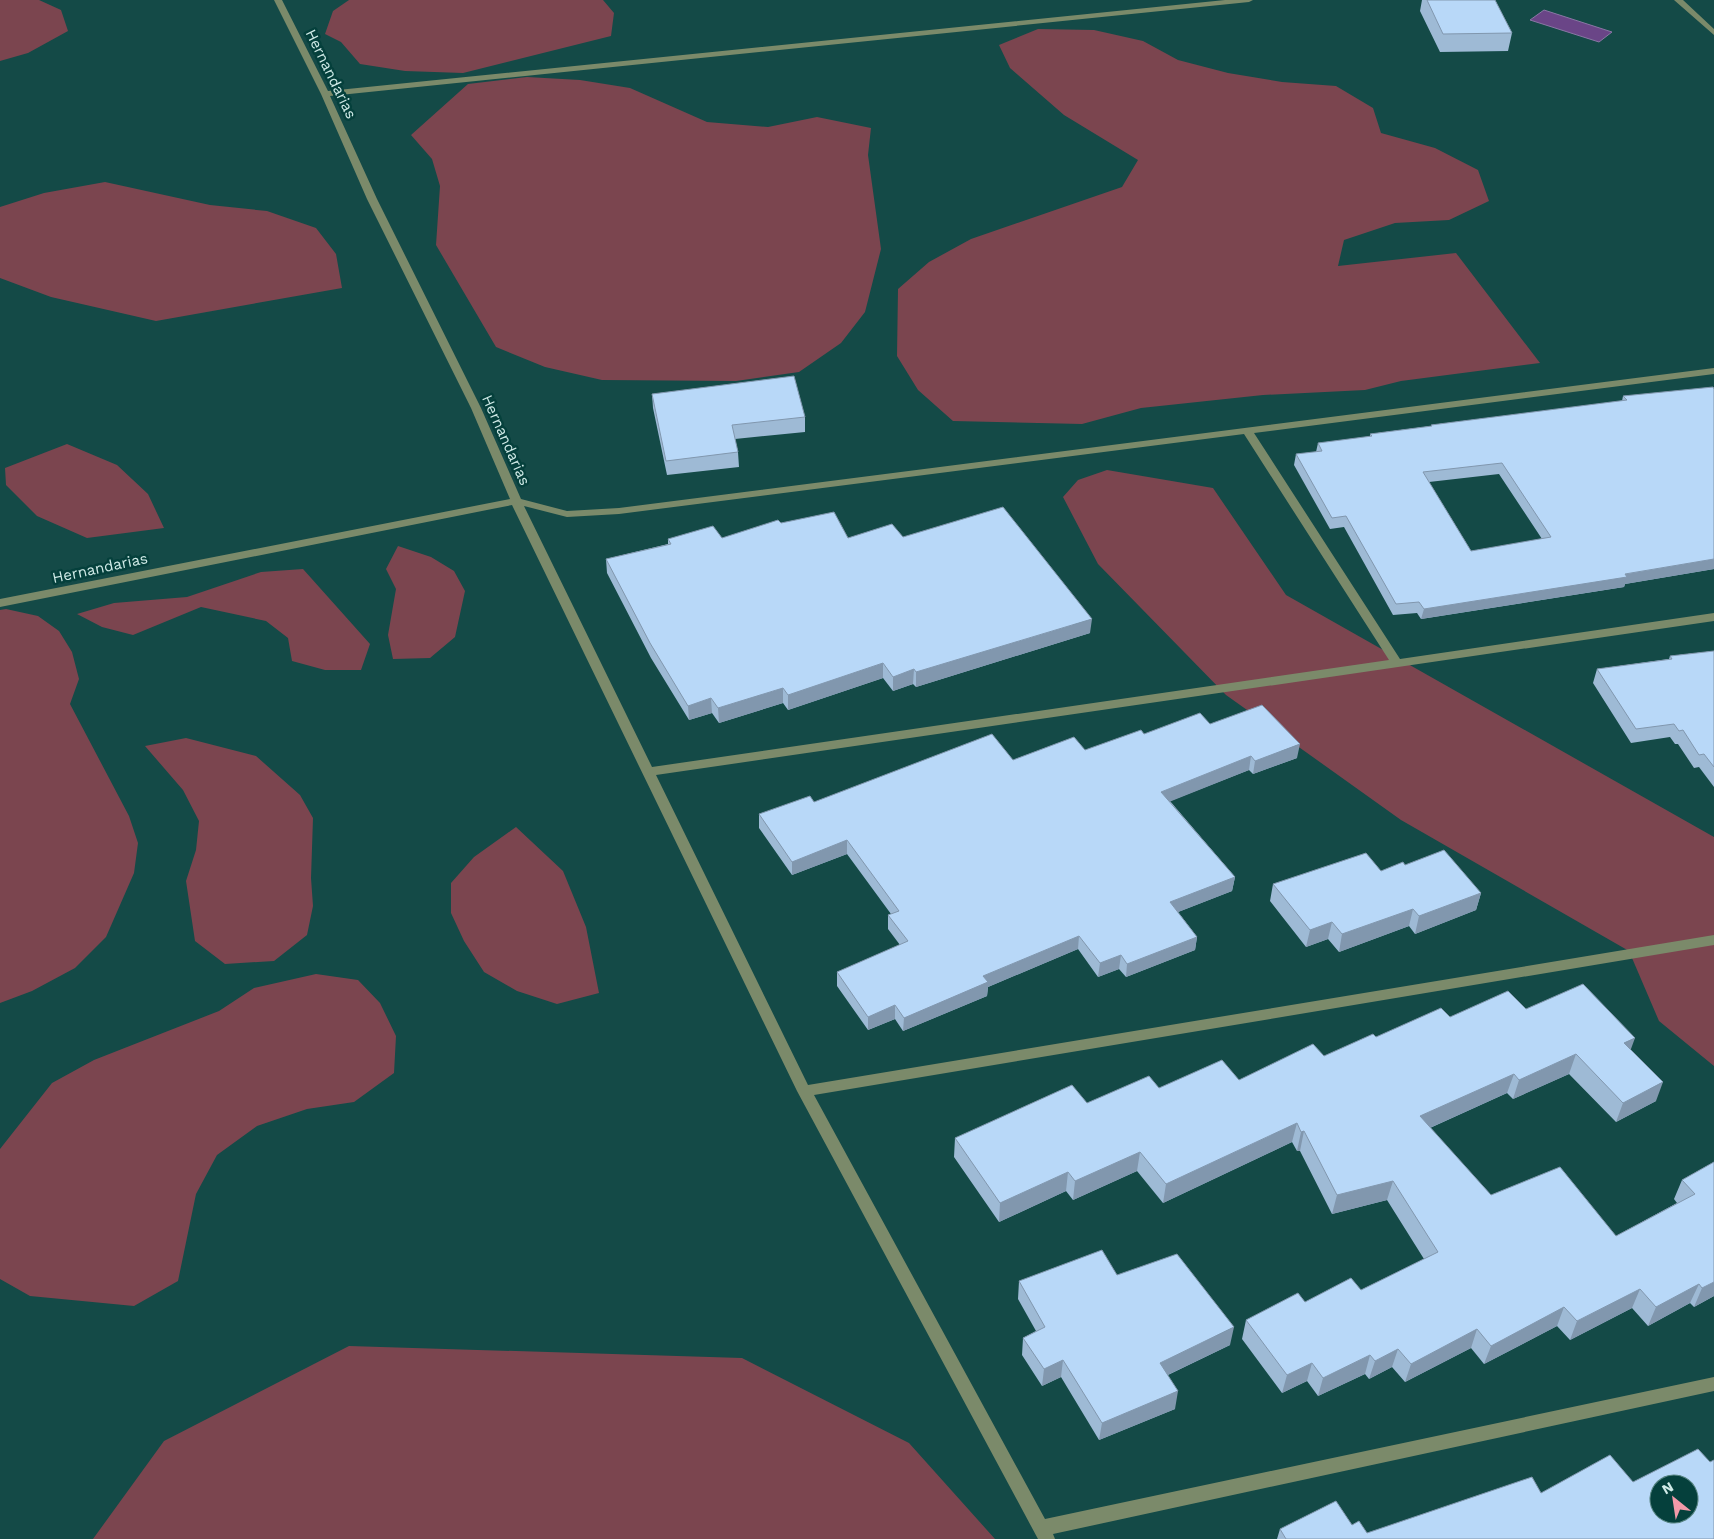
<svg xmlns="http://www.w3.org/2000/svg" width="1714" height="1539" viewBox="0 0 1714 1539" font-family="'Work Sans',sans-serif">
<rect width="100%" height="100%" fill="#144a47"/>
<path fill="#7b454f" d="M 0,0 L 39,0 L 61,10 L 68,31 L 28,53 L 0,61 Z
M 349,0 L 603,0 L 614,13 L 611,36 L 463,73 L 405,71 L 360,64 L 341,42 L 325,34 L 333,11 Z
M 1038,29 L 1094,30 L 1143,41 L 1178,60 L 1228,73 L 1282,82 L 1336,86 L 1373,108 L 1381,133 L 1435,148 L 1478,170 L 1489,201 L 1449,220 L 1395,223 L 1344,240 L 1338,266 L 1456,253 L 1540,363 L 1401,381 L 1365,390 L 1263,395 L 1141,408 L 1082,424 L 953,421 L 918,390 L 897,356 L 898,289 L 929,262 L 971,239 L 1122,187 L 1138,160 L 1064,115 L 1010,68 L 999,45 Z
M 527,77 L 580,80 L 630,88 L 707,122 L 768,127 L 817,117 L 871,128 L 868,155 L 881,249 L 865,312 L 841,343 L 799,372 L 736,381 L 602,380 L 545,367 L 496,347 L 436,245 L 440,186 L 432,159 L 411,135 L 468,84 Z
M 105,182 L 210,205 L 267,211 L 316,228 L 336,254 L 342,288 L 156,321 L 51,297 L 0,278 L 0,207 L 44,193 Z
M 67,444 L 117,465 L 148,494 L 164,528 L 87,538 L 37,516 L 6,485 L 5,468 Z
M 1107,470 L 1213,488 L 1286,595 L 1714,837 L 1714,1066 L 1659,1021 L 1629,951 L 1401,820 L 1226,695 L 1098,564 L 1063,497 L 1078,480 Z
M 398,546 L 431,557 L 454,571 L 465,591 L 455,637 L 430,658 L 393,659 L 388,635 L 396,589 L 386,569 Z
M 303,569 L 370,644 L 361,670 L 325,670 L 292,661 L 288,638 L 266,621 L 201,607 L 133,635 L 102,627 L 77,614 L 114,603 L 187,597 L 261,572 Z
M 6,609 L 38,616 L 59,631 L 72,652 L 79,679 L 70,704 L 129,816 L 138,843 L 134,873 L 106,937 L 75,968 L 32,991 L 0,1003 L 0,610 Z
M 186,738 L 256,756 L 300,795 L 313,818 L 311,878 L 313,906 L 307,935 L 274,961 L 225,964 L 195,941 L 186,881 L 196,850 L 199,821 L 183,790 L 145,746 Z
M 516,827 L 563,871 L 586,927 L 599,993 L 557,1004 L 517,991 L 484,972 L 464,941 L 451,913 L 451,883 L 474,857 Z
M 316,974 L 358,980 L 380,1003 L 396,1036 L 394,1073 L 354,1102 L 307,1109 L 257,1126 L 217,1155 L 196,1194 L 178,1281 L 134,1306 L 30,1296 L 0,1279 L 0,1149 L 52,1083 L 94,1060 L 219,1011 L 254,988 Z
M 349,1346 L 742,1358 L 909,1443 L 995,1539 L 93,1539 L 164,1441 Z"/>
<path fill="#6a4587" stroke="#8977a4" d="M 1544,10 L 1612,32 L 1599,42 L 1530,20 Z"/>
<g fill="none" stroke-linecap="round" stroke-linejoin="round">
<path fill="#7b8a6a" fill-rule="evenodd" d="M 274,0 L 282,0 L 328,91 L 1225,0 L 1253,0 L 1249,2 L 330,96 L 377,199 L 481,408 L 521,499 L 567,511 L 619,508 L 1714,368 L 1714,374 L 1254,433 L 1400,659 L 1714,613 L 1714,621 L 656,775 L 808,1085 L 1714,935 L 1714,945 L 814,1095 L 1045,1519 L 1714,1377 L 1714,1391 L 1053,1534 L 1055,1539 L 1038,1539 L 797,1091 L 512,505 L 0,607 L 0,599 L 510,499 L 471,408 L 367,199 L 321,94 ZM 1244,434 L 1389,660 L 652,767 L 524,506 L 567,517 L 619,514 Z
M 1674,0 L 1683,0 L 1714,29 L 1714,35 Z"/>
</g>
<path fill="#9ebad5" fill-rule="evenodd" d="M 1422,0 L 1495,0 L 1512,33 L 1508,51 L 1440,52 L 1420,11 Z
M 1714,389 L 1714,569 L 1625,584 L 1624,587 L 1421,619 L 1417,613 L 1393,615 L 1344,527 L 1330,529 L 1294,465 L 1296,454 L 1316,452 L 1318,443 L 1370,437 L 1370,434 L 1431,426 L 1431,425 L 1622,401 L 1623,396 ZM 1499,474 L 1542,539 L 1471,551 L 1429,482 Z
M 652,394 L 805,417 L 805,432 L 735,439 L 738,452 L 739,467 L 667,475 L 653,408 Z
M 781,523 L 848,538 L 903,537 L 1090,633 L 916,687 L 913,684 L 893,691 L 883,678 L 788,710 L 783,703 L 719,723 L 712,713 L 689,720 L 651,658 L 607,573 L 606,559 L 668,544 L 668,539 L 722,538 Z
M 1714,651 L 1714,787 L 1699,767 L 1694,768 L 1678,744 L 1675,744 L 1670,737 L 1631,743 L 1593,683 L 1597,669 L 1669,659 L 1670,656 Z
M 1210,724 L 1297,758 L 1253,774 L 1249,770 L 1170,801 L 1235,877 L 1232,891 L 1178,912 L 1197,937 L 1195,950 L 1126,977 L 1119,969 L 1098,977 L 1078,949 L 988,987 L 987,996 L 903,1031 L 895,1019 L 868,1030 L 837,986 L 837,972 L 900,945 L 888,929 L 888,915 L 891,914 L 847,854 L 792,875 L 759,828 L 759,814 L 1013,760 L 1085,750 L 1144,734 Z
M 1405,865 L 1481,893 L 1476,910 L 1415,934 L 1409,926 L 1339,952 L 1328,939 L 1306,947 L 1270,901 L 1273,884 L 1381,871 Z
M 1526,1009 L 1631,1050 L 1656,1101 L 1616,1122 L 1569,1074 L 1513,1099 L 1507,1093 L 1430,1128 L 1491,1195 L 1616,1236 L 1677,1203 L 1674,1199 L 1682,1180 L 1714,1162 L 1714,1296 L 1694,1307 L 1690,1303 L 1648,1326 L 1632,1308 L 1570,1340 L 1557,1326 L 1484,1364 L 1471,1348 L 1405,1382 L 1392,1367 L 1369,1379 L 1365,1374 L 1318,1396 L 1307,1381 L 1282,1393 L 1242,1339 L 1246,1320 L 1305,1302 L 1361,1290 L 1424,1259 L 1387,1200 L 1332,1214 L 1300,1151 L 1297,1151 L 1292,1142 L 1163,1203 L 1137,1171 L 1073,1200 L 1066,1191 L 999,1222 L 954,1157 L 955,1138 L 1087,1103 L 1159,1088 L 1239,1080 L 1324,1056 L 1376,1037 L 1450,1017 Z
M 1117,1275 L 1230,1345 L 1168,1375 L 1175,1409 L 1099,1440 L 1061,1377 L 1042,1386 L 1022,1355 L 1023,1338 L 1036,1331 L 1018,1299 L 1019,1281 Z
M 1710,1462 L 1714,1539 L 1277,1539 L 1280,1529 L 1352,1525 L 1367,1533 L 1541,1493 L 1633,1482 Z"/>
<path fill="#8197ae" d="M 1714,559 L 1714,569 L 1625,584 L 1624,587 L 1421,619 L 1424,609 Z
M 1092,619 L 1090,633 L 916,687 L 916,672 Z
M 883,663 L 883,678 L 788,710 L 788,695 Z
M 914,669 L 913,684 L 893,691 L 893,677 Z
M 783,688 L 783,703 L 719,723 L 718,708 Z
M 711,698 L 712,713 L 689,720 L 688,706 Z
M 1300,744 L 1297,758 L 1253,774 L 1255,761 Z
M 1251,756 L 1249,770 L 1159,806 L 1161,792 Z
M 847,840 L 847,854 L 792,875 L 792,862 Z
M 1235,877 L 1232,891 L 1168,916 L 1170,902 Z
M 1481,893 L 1476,910 L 1415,934 L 1419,916 Z
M 1413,909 L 1409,926 L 1339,952 L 1342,934 Z
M 1332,922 L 1328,939 L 1306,947 L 1310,930 Z
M 1079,936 L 1078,949 L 988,987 L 987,996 L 903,1031 L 904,1018 L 983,976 Z
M 1197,937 L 1195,950 L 1126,977 L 1127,964 Z
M 1121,955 L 1119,969 L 1098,977 L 1100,963 Z
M 895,1005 L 895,1019 L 868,1030 L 868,1017 Z
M 1635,1038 L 1628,1057 L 1624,1043 Z
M 1576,1054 L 1569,1074 L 1513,1099 L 1519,1080 Z
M 1514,1074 L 1507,1093 L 1414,1135 L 1420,1116 Z
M 1663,1082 L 1656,1101 L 1616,1122 L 1623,1103 Z
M 1297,1123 L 1292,1142 L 1163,1203 L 1166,1184 Z
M 1304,1131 L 1300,1151 L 1297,1151 L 1301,1132 Z
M 1140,1152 L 1137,1171 L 1073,1200 L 1075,1181 Z
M 1068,1172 L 1066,1191 L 999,1222 L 1000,1203 Z
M 1393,1181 L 1387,1200 L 1332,1214 L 1337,1195 Z
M 1714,1282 L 1714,1296 L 1694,1307 L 1702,1288 Z
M 1699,1284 L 1690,1303 L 1648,1326 L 1656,1307 Z
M 1640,1289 L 1632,1308 L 1570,1340 L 1577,1321 Z
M 1564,1307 L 1557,1326 L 1484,1364 L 1491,1346 Z
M 1234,1327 L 1230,1345 L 1157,1380 L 1160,1363 Z
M 1477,1329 L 1471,1348 L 1405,1382 L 1411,1364 Z
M 1398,1349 L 1392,1367 L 1369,1379 L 1375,1361 Z
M 1370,1355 L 1365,1374 L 1318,1396 L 1323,1378 Z
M 1063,1360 L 1061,1377 L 1042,1386 L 1044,1369 Z
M 1312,1363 L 1307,1381 L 1282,1393 L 1287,1375 Z
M 1178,1391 L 1175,1409 L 1099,1440 L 1102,1423 Z"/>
<path fill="#b8d8f8" stroke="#8197ae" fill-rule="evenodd" d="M 1427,0 L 1495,0 L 1512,33 L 1443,34 Z
M 794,376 L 805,417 L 732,425 L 738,452 L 666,461 L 652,394 Z
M 1713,387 L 1714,389 L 1714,559 L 1625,574 L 1627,577 L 1424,609 L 1419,602 L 1396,604 L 1346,516 L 1332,518 L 1296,454 L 1322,451 L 1318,443 L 1372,436 L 1370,434 L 1432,426 L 1431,425 L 1627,400 L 1623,396 ZM 1502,463 L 1551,537 L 1471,551 L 1423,472 Z
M 1003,507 L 1092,619 L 916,672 L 914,669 L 893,677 L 883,663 L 788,695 L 783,688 L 718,708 L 711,698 L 688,706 L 650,643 L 606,559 L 671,544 L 668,539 L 713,526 L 722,538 L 778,520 L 781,523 L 834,512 L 848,538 L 892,524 L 903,537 Z
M 1714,651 L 1714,767 L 1704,754 L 1699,755 L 1683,730 L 1679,731 L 1674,724 L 1636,729 L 1597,669 L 1672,659 L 1670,656 Z
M 1262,705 L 1300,744 L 1255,761 L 1251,756 L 1161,792 L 1235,877 L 1170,902 L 1197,937 L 1127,964 L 1121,955 L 1100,963 L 1079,936 L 983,976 L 988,982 L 904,1018 L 895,1005 L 868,1017 L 837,972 L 908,941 L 888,915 L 899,911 L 847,840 L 792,862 L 759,814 L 810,796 L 814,802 L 992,734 L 1013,760 L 1074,737 L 1085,750 L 1141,730 L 1144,734 L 1200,713 L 1210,724 Z
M 1444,850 L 1481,893 L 1419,916 L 1413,909 L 1342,934 L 1332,922 L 1310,930 L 1273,884 L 1366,853 L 1381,871 L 1403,862 L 1405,865 Z
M 1583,984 L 1635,1038 L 1624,1043 L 1663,1082 L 1623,1103 L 1576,1054 L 1519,1080 L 1514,1074 L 1420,1116 L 1491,1195 L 1560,1167 L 1616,1236 L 1695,1194 L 1682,1180 L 1714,1162 L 1714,1282 L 1702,1288 L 1699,1284 L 1656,1307 L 1640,1289 L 1577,1321 L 1564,1307 L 1491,1346 L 1477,1329 L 1411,1364 L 1398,1349 L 1375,1361 L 1370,1355 L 1323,1378 L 1312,1363 L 1287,1375 L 1246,1320 L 1298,1293 L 1305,1302 L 1351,1278 L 1361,1290 L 1438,1252 L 1393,1181 L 1337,1195 L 1304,1131 L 1301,1132 L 1297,1123 L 1166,1184 L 1140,1152 L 1075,1181 L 1068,1172 L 1000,1203 L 955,1138 L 1072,1085 L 1087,1103 L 1149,1076 L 1159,1088 L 1222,1060 L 1239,1080 L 1313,1044 L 1324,1056 L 1373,1034 L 1376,1037 L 1441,1008 L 1450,1017 L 1508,991 L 1526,1009 Z
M 1102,1250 L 1117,1275 L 1177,1254 L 1234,1327 L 1160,1363 L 1178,1391 L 1102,1423 L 1063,1360 L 1044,1369 L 1023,1338 L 1045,1327 L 1019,1281 Z
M 1698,1449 L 1710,1462 L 1714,1460 L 1714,1539 L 1286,1539 L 1280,1529 L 1336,1501 L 1352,1525 L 1359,1521 L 1367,1533 L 1532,1477 L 1541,1493 L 1610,1455 L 1633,1482 ZM 1659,1484 L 1689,1484 L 1689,1514 L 1659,1514 Z"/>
<g text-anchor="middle" stroke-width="5" stroke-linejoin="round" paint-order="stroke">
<g font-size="15" fill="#d1ebe8" stroke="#05403c">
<text transform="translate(331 74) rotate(64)" y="5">Hernandarias</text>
<text transform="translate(506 440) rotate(66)" y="5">Hernandarias</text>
<text transform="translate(100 568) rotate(-12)" y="5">Hernandarias</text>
</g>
</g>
<g transform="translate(1674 1499) rotate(330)"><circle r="24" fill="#05403c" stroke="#578481"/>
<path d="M0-4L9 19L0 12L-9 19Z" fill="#f39aa9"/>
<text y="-8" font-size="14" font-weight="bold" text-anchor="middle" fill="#d1ebe8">N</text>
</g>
</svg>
